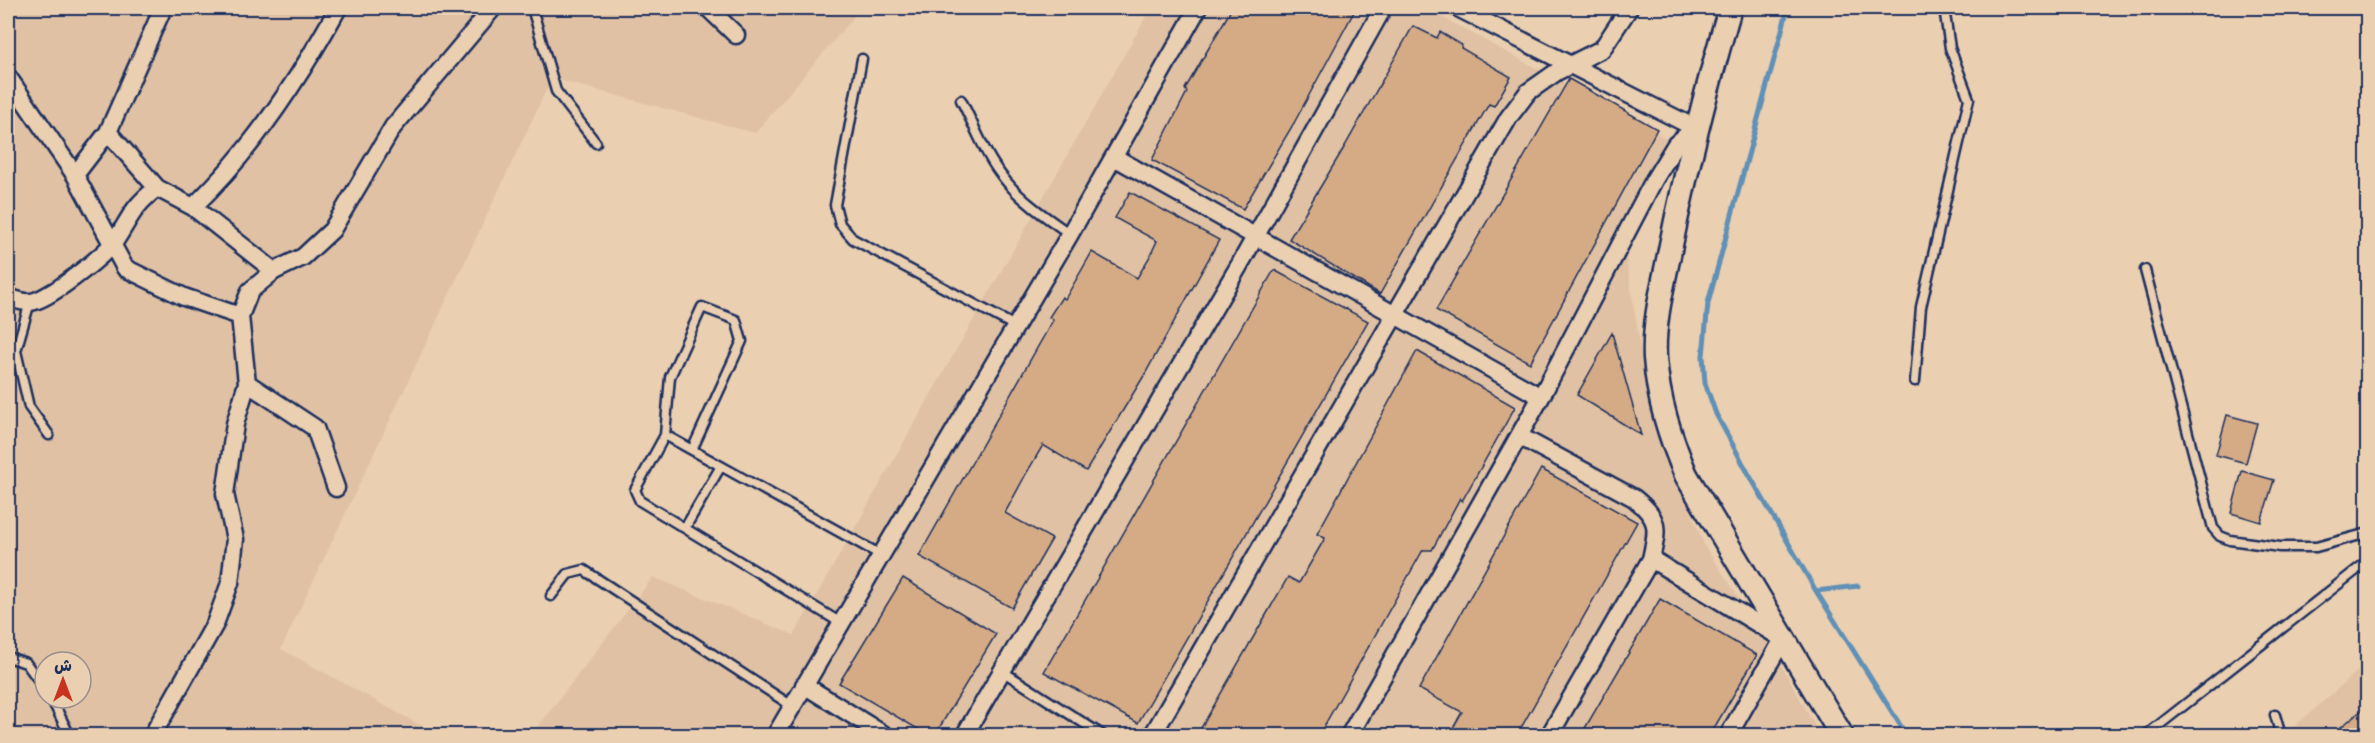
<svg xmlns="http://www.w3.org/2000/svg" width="2375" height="743" viewBox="0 0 2375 743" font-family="'Gochi Hand','Playpen Sans Arabic',sans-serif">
<rect width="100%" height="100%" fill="#eacfb1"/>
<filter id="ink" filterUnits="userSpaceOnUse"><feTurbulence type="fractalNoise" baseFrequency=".0167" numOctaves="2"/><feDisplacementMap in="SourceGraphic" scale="12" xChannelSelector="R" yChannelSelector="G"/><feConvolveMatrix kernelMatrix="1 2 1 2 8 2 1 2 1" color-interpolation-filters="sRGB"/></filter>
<g filter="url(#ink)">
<path fill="#e0c1a3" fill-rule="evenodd" d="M 8,8 L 856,8 L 853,18 L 755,133 L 552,78 L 281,649 L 440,736 L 8,735 ZM 45,662 L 81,662 L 81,698 L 45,698 Z
M 1151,8 L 1425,8 L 1676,144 L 1625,251 L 1650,408 L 1705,547 L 1769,643 L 1820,735 L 531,736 L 653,577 L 794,635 Z
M 2367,663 L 2367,735 L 2285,735 Z"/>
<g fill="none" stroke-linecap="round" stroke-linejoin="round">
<path stroke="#6090b6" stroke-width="5" d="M 1788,8 L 1708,303 L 1703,356 L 1705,383 L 1716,414 L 1747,471 L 1816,591 L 1907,736
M 1816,591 L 1858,586"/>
</g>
<path fill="#d5ab86" stroke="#1b2f5e" stroke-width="1.5" d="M 1232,8 L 1356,8 L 1294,123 L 1243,209 L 1152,160 L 1187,92 L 1185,89 Z
M 1413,26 L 1437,38 L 1440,32 L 1462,45 L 1461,48 L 1511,77 L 1494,106 L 1489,104 L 1380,294 L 1289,239 L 1345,146 Z
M 1569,79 L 1657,129 L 1530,363 L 1436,310 Z
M 1130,192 L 1219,240 L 1145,374 L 1086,471 L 1043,445 L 1026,474 L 1005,513 L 1052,539 L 1012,608 L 919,556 L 1053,320 L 1049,317 L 1062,297 L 1065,299 L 1092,252 L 1137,278 L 1149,258 L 1157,241 L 1115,218 Z
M 1274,270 L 1368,321 L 1138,723 L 1044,672 Z
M 1612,333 L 1641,435 L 1577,395 Z
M 1417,351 L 1515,407 L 1462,501 L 1460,498 L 1432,550 L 1423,550 L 1319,735 L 1197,735 L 1288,577 L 1299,583 L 1325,538 L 1317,534 Z
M 2227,415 L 2257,423 L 2246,463 L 2216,455 Z
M 1541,469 L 1637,522 L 1517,735 L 1449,735 L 1462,712 L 1419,689 Z
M 2242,471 L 2274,480 L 2261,522 L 2231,513 Z
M 903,578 L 996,634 L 935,735 L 928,735 L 839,683 Z
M 1660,599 L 1757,655 L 1710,735 L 1581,735 Z
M 2367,706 L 2367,735 L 2331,735 Z"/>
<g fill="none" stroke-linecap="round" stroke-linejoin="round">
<g stroke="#1b2f5e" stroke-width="13">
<path id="lane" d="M 532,8 L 556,91 L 596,143
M 862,59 L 835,205 L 840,224 L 853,239 L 1015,326
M 961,100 C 975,127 986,158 1006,181 C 1023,202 1047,218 1070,234
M 2145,270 L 2213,528 L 2220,536 L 2230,540 L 2280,547 L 2316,547 L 2368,533
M 30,302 L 16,351 L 29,407 L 49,435
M 1915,381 L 1921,307 L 1969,99 L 1950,48 L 1944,8
M 665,435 L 635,490 L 640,501 L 841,623
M 692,450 L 742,341 L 736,320 L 702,307 L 670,377 L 665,435 L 881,555
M 685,528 L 721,466
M 551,596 L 568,574 L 584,570 L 792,706
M 8,657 L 26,663 L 45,689
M 1002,671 L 1104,736
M 51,698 L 70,736
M 2275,715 L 2281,736
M 2145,736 L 2368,561"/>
</g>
<g stroke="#1b2f5e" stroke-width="21">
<path id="street" d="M 708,8 L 736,35
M 8,77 L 75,175 L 125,268 L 184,297 L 240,316 L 247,383 L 235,424 L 225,494 L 235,539 L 230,583 L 215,624 L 152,736
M 108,132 L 157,188 L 193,207 L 274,271
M 1114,157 L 1541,397
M 75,175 L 108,132 L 163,8
M 193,207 C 252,151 299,79 338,8
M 8,297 C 14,299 23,303 30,302 C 47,302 104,255 115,241 C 131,217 132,207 157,188
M 240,316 L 250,291 L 274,271 L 303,257 L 332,230 L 393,127 L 493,8
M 247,383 L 315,428 L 336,488
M 1519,436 L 1634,498 C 1660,519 1658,528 1651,559
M 804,685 L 886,736
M 775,736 L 1070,234 L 1198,8
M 964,736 L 1240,264 L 1383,8
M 1152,736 L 1509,117 L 1528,92 L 1558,71 L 1602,49 L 1629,8
M 1349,736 L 1541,397 L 1654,180 L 1676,144 L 1695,128 L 1458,8
M 1549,736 L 1651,559 L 1783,639 L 1728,736"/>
</g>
<g stroke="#1b2f5e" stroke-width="27">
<path id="secondary" d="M 1730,8 C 1707,87 1687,165 1671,245 C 1664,282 1653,320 1655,358 C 1658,400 1670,437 1686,475 L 1842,736"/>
</g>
<use href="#lane" stroke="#eacfb1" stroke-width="8"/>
<use href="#street" stroke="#eacfb1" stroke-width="16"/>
<use href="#secondary" stroke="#eacfb1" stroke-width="22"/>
</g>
</g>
<rect width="2375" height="743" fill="none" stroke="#eacfb1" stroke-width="30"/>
<rect x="15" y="15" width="2345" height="713" fill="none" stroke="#1b2f5e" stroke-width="2" filter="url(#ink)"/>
<g transform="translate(63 680)"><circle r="28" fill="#eacfb1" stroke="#978f90" stroke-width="1.5"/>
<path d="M0-4.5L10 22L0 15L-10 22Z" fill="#c8321e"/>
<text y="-9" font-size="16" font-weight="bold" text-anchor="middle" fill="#1b2f5e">ش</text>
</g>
</svg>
